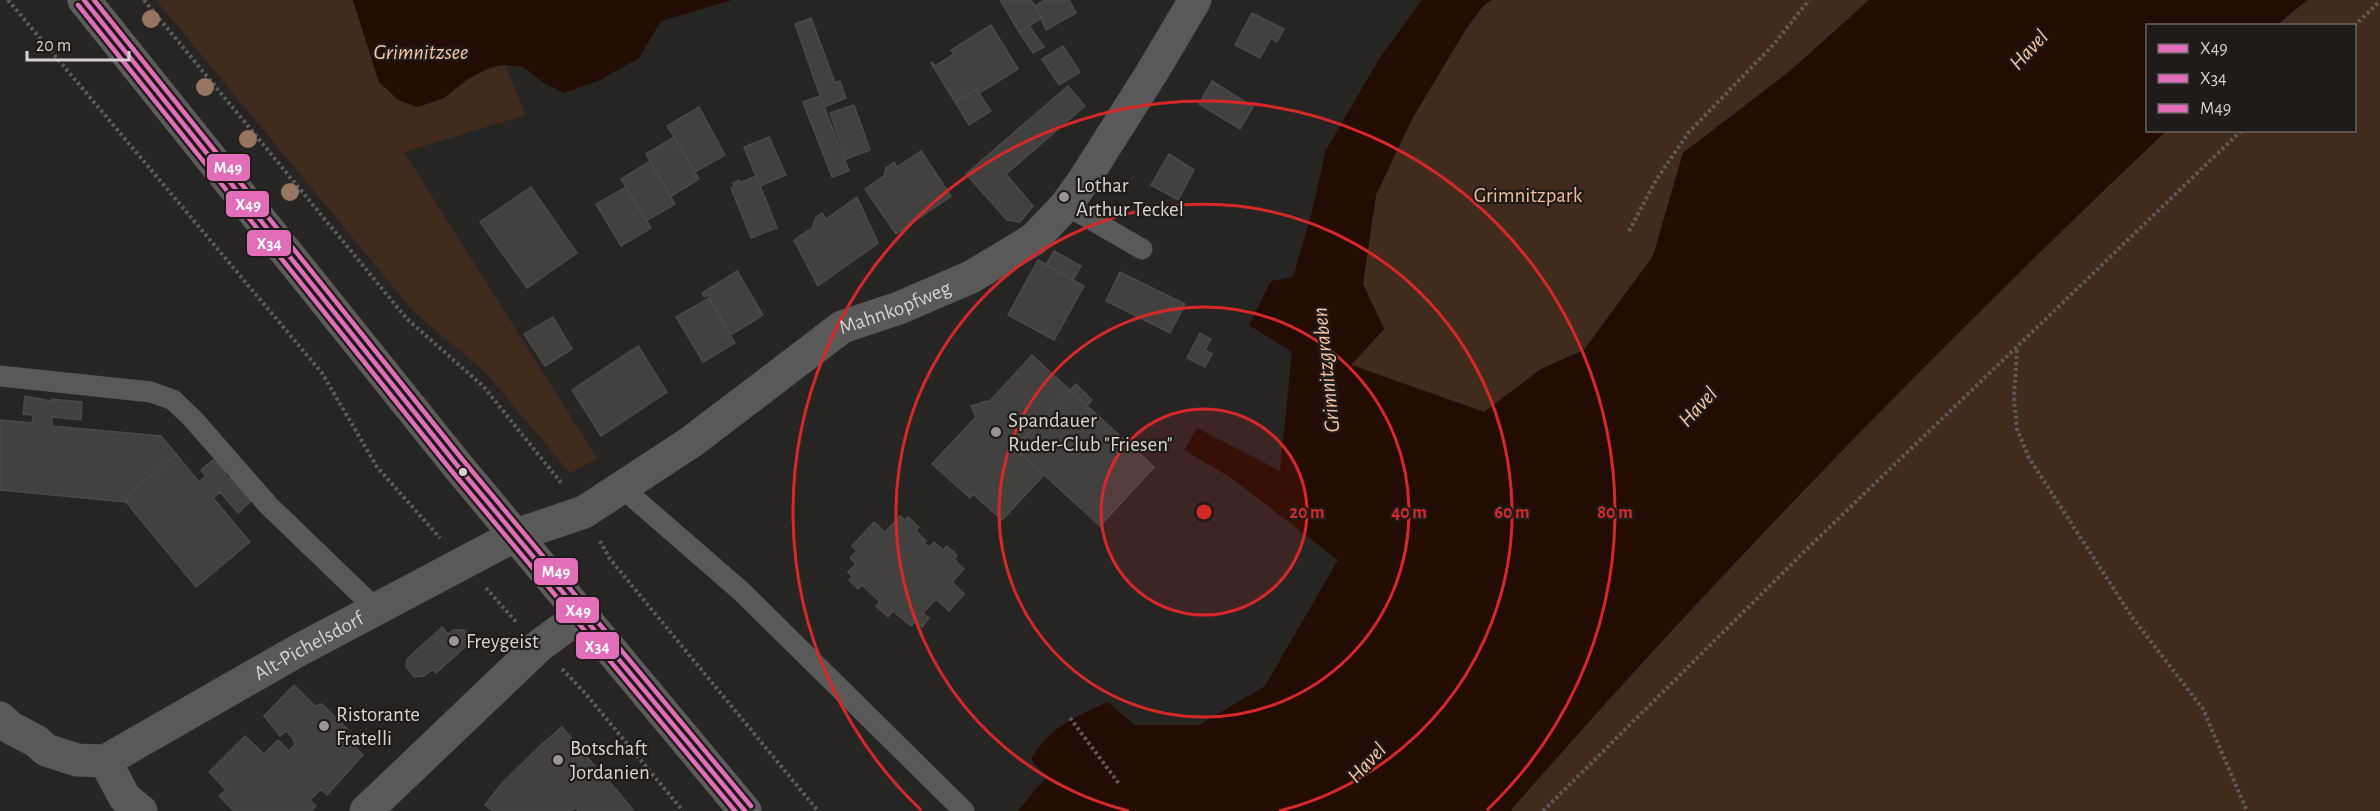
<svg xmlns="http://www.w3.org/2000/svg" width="2380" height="811" viewBox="0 0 2380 811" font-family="'Alegreya Sans',sans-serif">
<rect width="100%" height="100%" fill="#272523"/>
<path fill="#412b1d" d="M 156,0 L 353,0 L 379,82 L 444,98 C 463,83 481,68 505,65 L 526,115 L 404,152 L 597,458 L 570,473 L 485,372 L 414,312 Z
M 1491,0 L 1869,0 L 1790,71 L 1683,153 L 1653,256 L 1584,350 L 1541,369 L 1485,412 L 1351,365 L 1384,329 L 1363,284 L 1376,195 L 1412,119 L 1466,29 L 1483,6 Z
M 2307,0 L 2380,0 L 2380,811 L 1510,811 C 1717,574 1938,347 2166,131 L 2354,130 L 2354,26 L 2277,25 Z"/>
<path fill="#220c03" d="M 353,0 L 732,0 L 661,21 L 639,58 L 598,81 L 564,93 L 544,83 L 523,67 L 505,65 L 491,67 L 466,80 L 444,98 L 418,107 L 398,100 L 379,82 Z
M 1422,0 L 1491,0 L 1483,6 L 1466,29 L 1412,119 L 1376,195 L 1363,284 L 1384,329 L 1351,365 L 1484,412 L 1541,369 L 1584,350 L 1653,256 L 1683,153 L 1790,71 L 1869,0 L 2307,0 L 2277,25 L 2148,26 L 2148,130 L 2166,131 C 1938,347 1717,574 1510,811 L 1018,811 L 1046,777 L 1031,759 C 1050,727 1074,717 1108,702 L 1134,725 L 1199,725 L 1265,686 L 1338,560 L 1230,477 L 1184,450 L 1197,428 L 1280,471 L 1292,352 L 1249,325 L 1271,281 L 1293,277 L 1310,219 L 1326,150 L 1381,56 Z"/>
<path fill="#434140" stroke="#4b4948" stroke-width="1.5" d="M 1000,0 L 1031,0 L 1042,18 L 1019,32 Z
M 1045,0 L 1069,0 L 1076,13 L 1046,30 L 1035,6 Z
M 1252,13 L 1284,29 L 1277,42 L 1271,38 L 1260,58 L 1235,45 Z
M 811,18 L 835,83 L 840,81 L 846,98 L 824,107 L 795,24 Z
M 991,25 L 1018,69 L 978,94 L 976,89 L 955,102 L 931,63 L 932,62 L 935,66 L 954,54 L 951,50 Z
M 1029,26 L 1044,47 L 1033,53 L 1019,32 Z
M 1063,46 L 1080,72 L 1059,85 L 1042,59 Z
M 1212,81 L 1253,107 L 1240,129 L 1199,104 Z
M 1068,86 L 1085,106 L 1006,174 L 1033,206 L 1020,222 L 1007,220 L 966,174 Z
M 976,89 L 991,111 L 969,125 L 955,102 Z
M 820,96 L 849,171 L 832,177 L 803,102 Z
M 854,105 L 870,150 L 846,159 L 830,113 Z
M 699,107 L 725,155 L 695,172 L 667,126 Z
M 674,137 L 699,179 L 670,197 L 646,154 Z
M 769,137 L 786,175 L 760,186 L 744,147 Z
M 921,151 L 951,196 L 896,234 L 865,189 L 884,176 L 886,168 L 894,162 L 897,167 Z
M 1169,154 L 1194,170 L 1178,200 L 1151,185 Z
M 650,161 L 675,204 L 646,221 L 621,179 Z
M 756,176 L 777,228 L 751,238 L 731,188 L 734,186 L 733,183 L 739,180 L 740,183 Z
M 531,187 L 577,253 L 527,288 L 480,222 Z
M 626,187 L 651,228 L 621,246 L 596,204 Z
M 857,197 L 878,243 L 818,286 L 794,240 L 812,228 L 816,217 L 822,213 L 826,219 Z
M 1054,251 L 1081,266 L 1073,280 L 1046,265 Z
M 1038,260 L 1084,286 L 1054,340 L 1008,315 Z
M 737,271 L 763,315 L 731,335 L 708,295 L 704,297 L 702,293 Z
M 1120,272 L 1185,304 L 1170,333 L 1106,301 Z
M 709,298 L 735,343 L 703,362 L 676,317 Z
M 553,317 L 572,349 L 545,366 L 524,334 Z
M 1200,333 L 1211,339 L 1205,350 L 1212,354 L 1205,367 L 1187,358 Z
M 638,346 L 667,392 L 601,436 L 572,390 Z
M 1032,355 L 1070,390 L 1015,448 L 1044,475 L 1002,520 L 973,494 L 970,498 L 932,464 L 976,417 L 971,406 L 987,401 L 989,402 Z
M 1076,384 L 1092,400 L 1087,406 L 1070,390 Z
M 1070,390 L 1154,467 L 1100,526 L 1015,448 Z
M 25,396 L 51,401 L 51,399 L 82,402 L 81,420 L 52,417 L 52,426 L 161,436 L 176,454 L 132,492 L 126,502 L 0,490 L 0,420 L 32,423 L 33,415 L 23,414 Z
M 176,454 L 199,482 L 206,476 L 201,470 L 214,459 L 226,471 L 224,473 L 229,479 L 231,478 L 251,501 L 238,513 L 220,492 L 213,498 L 250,542 L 196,587 L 126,502 L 132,492 Z
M 900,516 L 905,520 L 908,517 L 919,527 L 916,531 L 926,541 L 924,543 L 929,547 L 934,542 L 943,550 L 947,546 L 957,555 L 954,559 L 964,569 L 952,582 L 964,594 L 949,611 L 936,599 L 923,613 L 929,618 L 922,627 L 916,621 L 911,626 L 893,611 L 888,617 L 876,606 L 880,602 L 862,585 L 858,589 L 849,580 L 852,577 L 848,572 L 856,564 L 850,558 L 857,551 L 852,546 L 874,522 L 885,532 Z
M 442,627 L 448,634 L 453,630 L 464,630 L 473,640 L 436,673 L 433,669 L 424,676 L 414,677 L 406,667 L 407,659 Z
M 294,685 L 315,706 L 322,704 L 347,729 L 344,735 L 363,755 L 327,795 L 321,789 L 310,800 L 316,806 L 311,811 L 234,811 L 219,796 L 226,790 L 209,772 L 245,736 L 264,754 L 278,740 L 289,751 L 295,745 L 293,738 L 286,731 L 280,736 L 264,716 Z
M 562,727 L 603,776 L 604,775 L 634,811 L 579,811 L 575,807 L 572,811 L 493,811 L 485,805 L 502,783 L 541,745 Z"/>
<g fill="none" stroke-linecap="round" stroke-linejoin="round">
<path stroke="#5c5b59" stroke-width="4" stroke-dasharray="3 3" stroke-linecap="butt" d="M 8,0 L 322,373 L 377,467 L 440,538
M 144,0 L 407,319 L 483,386 L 563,485
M 2354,26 L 2380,1
M 1629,231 L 1656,180 L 1689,132 L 1775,43 L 1809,0
M 2017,350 L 2014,398 L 2017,429 L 2029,458 L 2132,617 L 2203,709 L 2247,811
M 600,541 L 610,559 L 818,811
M 486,588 L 517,623
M 562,669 L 585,693 L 683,811
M 1070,718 L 1120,785
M 1543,811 L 1813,543 L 2242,130"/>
<path stroke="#5a5959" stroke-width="21" d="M 1066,205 L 1142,249
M 0,376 L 151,392 L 173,400 L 193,419 L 269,506 L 376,609
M 624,487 L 635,499 L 741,591 L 964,811"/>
<g stroke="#5a5959" stroke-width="33">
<path id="s1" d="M 0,718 L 11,728 L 36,741 L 46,750 L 77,760 L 105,761 L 299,650 L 516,535 L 584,512 L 691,442 L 842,327 L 899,308 L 971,277 L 1034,239 L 1066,205 L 1082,183 L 1151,74 L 1195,0"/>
<path d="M 105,761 L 125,798 L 141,811"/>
<path d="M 366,811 L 539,646 L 581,615"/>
</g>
<path stroke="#5d5c5a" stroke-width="33" d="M 84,0 L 456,464 L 745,811"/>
<g stroke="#1e1b19" stroke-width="9">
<path id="bus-1" d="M 84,0 L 456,464 L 745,811"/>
</g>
<g stroke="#1e1b19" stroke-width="9">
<path id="bus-2" d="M 78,5 L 450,469 L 735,811"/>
</g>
<g stroke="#1e1b19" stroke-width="9">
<path id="bus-3" d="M 94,0 L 462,459 L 751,806"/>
</g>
<use href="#bus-1" stroke="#e26db8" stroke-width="4.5"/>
<use href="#bus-2" stroke="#e26db8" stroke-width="4.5"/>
<use href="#bus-3" stroke="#e26db8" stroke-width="4.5"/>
</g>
<g fill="#967662">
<circle cx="151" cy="19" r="9"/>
<circle cx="205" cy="87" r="9"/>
<circle cx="248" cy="139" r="9"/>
<circle cx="290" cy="192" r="9"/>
</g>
<circle cx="1204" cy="512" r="103" fill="#d62828" fill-opacity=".12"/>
<g fill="none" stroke="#d62828" stroke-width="3">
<circle cx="1204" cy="512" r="103"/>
<circle cx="1204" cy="512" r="205"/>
<path d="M1129 811A308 308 0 1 1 1279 811"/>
<path d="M921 810A411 411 0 1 1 1487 810"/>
</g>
<g fill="#989594" stroke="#1e1b19" stroke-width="2">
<circle cx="1064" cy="197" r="6"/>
<circle cx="996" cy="432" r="6"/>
<circle cx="454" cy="641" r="6"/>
<circle cx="324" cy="726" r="6"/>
<circle cx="558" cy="760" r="6"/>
</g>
<circle fill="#d5d2d1" stroke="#1e1b19" stroke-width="2" cx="463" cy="472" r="5"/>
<g text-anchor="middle" stroke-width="4.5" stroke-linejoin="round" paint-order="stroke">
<g font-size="21" fill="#d5d2d1" stroke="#1e1b19" text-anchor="start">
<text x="1076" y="192">Lothar<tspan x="1076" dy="24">Arthur Teckel</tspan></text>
<text x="1008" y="427">Spandauer<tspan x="1008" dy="24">Ruder-Club "Friesen"</tspan></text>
<text x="466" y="648">Freygeist</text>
<text x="336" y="721">Ristorante<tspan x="336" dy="24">Fratelli</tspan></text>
<text x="570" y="755">Botschaft<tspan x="570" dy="24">Jordanien</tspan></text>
</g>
<g font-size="21" fill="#f1b995" stroke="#1e1b19">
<text x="1528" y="202">Grimnitzpark</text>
</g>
<g font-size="21" fill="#d5d2d1" stroke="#1e1b19">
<text dy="7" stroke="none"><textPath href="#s1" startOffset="1032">Mahnkopfweg</textPath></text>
<text dy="7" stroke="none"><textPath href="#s1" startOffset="351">Alt-Pichelsdorf</textPath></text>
</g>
<g font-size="22" font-style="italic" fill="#fcc49f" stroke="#1e1b19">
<text transform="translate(2028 49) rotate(-47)" y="8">Havel</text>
<text x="421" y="59">Grimnitzsee</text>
<text transform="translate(1325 370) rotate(-96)" y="8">Grimnitzgraben</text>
<text transform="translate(1697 406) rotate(-47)" y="8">Havel</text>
<text transform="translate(1366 762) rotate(-47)" y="8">Havel</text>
</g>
</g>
<circle cx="1204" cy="512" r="9" fill="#d62828" stroke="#1e1b19" stroke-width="3"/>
<g font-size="18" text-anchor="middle" font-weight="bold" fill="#d62828" stroke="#1e1b19" stroke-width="4.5" stroke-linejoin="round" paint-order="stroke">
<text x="1307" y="518">20 m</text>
<text x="1409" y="518">40 m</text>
<text x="1512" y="518">60 m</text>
<text x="1615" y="518">80 m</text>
</g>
<g stroke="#1e1b19" stroke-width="2">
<rect x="206" y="153" width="45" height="29" rx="6" fill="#e26db8"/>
<rect x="225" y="190" width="45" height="28" rx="6" fill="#e26db8"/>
<rect x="246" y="229" width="46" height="28" rx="6" fill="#e26db8"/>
<rect x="533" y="557" width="46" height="29" rx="6" fill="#e26db8"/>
<rect x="555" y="596" width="45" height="28" rx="6" fill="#e26db8"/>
<rect x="575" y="631" width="45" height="29" rx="6" fill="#e26db8"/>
</g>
<g font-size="16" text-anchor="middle" font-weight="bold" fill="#fff">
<text x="228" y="173">M49</text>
<text x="248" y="210">X49</text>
<text x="269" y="249">X34</text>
<text x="556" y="577">M49</text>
<text x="578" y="616">X49</text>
<text x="597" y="652">X34</text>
</g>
<rect x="2146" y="24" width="210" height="108" fill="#1e1b19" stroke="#676463" stroke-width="1.5"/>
<rect x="2158" y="44" width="30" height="9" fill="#e26db8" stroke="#676463" stroke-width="1.5"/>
<text x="2200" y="54" font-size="18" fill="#d5d2d1">X49</text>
<rect x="2158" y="74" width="30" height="9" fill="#e26db8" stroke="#676463" stroke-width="1.5"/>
<text x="2200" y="84" font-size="18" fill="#d5d2d1">X34</text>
<rect x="2158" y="104" width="30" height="9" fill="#e26db8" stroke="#676463" stroke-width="1.5"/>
<text x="2200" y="114" font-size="18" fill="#d5d2d1">M49</text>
<path d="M27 51v9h102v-9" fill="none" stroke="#d5d2d1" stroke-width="3"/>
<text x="36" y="51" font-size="18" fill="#d5d2d1" stroke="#1e1b19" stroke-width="4.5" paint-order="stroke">20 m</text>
</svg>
